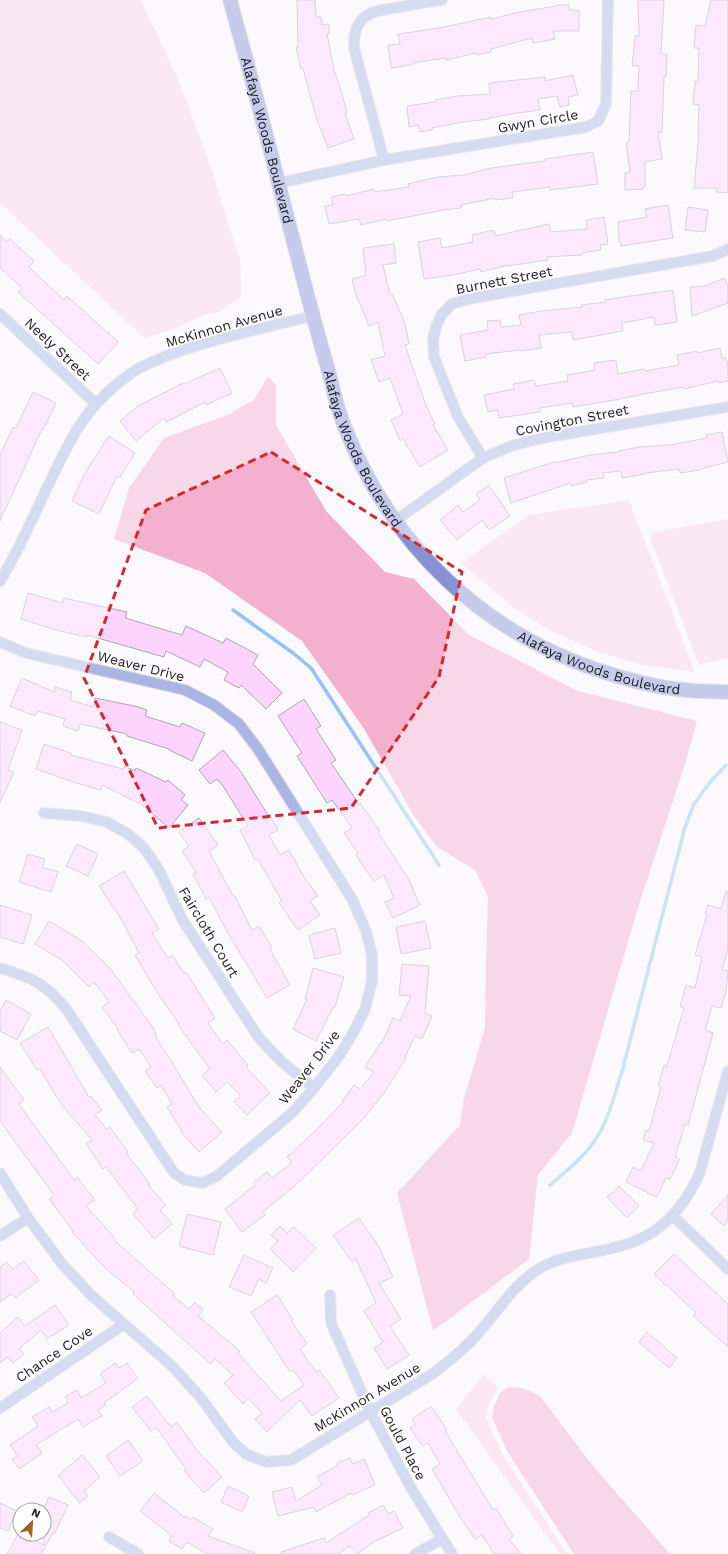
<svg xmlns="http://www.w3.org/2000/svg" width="728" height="1554" viewBox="0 0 728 1554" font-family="'Work Sans',sans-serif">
<rect width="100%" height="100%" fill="#fbf9fe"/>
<path fill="#fad5e5" d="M 0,0 L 141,0 L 180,84 L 211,168 L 240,260 L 241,297 L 218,313 L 206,314 L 172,330 L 144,338 L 0,203 Z
M 629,500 L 695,672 L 642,665 L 598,652 L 549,630 L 513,607 L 461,563 L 529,515 Z
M 728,519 L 728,658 L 699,665 L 650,538 L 651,533 Z
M 484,1374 L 498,1388 L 489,1404 L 486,1418 L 503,1455 L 567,1554 L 560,1554 L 456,1409 Z"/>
<path fill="#f3b0cf" d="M 268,376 L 276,385 L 276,425 L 326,511 L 385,572 L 414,579 L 469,635 L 578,691 L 697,721 L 685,764 L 637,911 L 572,1133 L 538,1175 L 529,1259 L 433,1331 L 397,1193 L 460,1125 L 464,1098 L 485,1028 L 486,965 L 488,897 L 475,870 L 437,847 L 414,816 L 363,727 L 302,641 L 205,573 L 114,539 L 129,488 L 164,438 L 233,413 L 232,412 L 254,400 Z
M 509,1387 C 521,1387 529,1390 540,1396 L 593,1466 L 670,1554 L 574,1554 L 507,1451 L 492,1417 L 494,1406 L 500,1393 Z"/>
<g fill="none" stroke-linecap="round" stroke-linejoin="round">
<path stroke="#94c3f5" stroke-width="3.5" d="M 233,610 L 293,653 L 311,668 L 439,865
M 550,1185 C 565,1172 582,1159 594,1142 C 609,1120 615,1093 623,1068 L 685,827 L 694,804 L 711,781 L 726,765"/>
</g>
<path fill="#fcd4fe" stroke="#afa7b0" d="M 297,0 L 315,0 L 316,17 L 321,17 L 322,25 L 329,24 L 329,34 L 327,34 L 334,70 L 342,94 L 347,113 L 345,113 L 354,139 L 328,148 L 316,117 L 303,69 L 301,69 L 296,47 L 298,47 Z
M 638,0 L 664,0 L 661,54 L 667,54 L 666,77 L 664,77 L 662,133 L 658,132 L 662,159 L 645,162 L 645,187 L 643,187 L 643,189 L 625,190 L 625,173 L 630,172 L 626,142 L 629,142 L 631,91 L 638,91 L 639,66 L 632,66 L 635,36 L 639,36 Z
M 711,0 L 728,0 L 728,193 L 717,192 L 716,188 L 694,188 L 699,134 L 698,134 L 699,105 L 693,104 L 695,81 L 698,82 L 699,48 L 694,48 L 696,25 L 705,26 Z
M 556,5 L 569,5 L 569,10 L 579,10 L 579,31 L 553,31 L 555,39 L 533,43 L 532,38 L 491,49 L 491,52 L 477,55 L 476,53 L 446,60 L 446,58 L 412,63 L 412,65 L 391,68 L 388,45 L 400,44 L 398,34 L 439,28 L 491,17 L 491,19 L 519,12 L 556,6 Z
M 573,75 L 578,95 L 568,97 L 569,105 L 560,107 L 557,96 L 538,99 L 540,110 L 517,113 L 489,118 L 489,119 L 463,122 L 432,128 L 432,130 L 420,132 L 418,125 L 409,127 L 407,106 L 435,102 L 435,100 L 458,96 L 490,94 L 489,83 L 545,77 L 545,81 Z
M 593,152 L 598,184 L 550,190 L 550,187 L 512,192 L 513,198 L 495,200 L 495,198 L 461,205 L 461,208 L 444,210 L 387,221 L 386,219 L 361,225 L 359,219 L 329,224 L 325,206 L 333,205 L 331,197 L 345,194 L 346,196 L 374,189 L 374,192 L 409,187 L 408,184 L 437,177 L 464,175 L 491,168 L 545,161 L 545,159 Z
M 668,205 L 673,238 L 621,246 L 621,242 L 619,242 L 618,222 L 647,217 L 645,209 Z
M 688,207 L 708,210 L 705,232 L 685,230 Z
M 604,217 L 608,244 L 600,245 L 601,250 L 582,253 L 582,255 L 547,257 L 548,260 L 508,266 L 508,265 L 481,272 L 480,269 L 453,275 L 424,279 L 418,242 L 440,238 L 442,248 L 473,242 L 472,235 L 494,230 L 495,236 L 549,224 L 551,232 L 587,229 L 586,220 Z
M 0,235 L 7,242 L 10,239 L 34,261 L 29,267 L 64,300 L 67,296 L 118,342 L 98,364 L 18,292 L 22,288 L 0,268 Z
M 394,244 L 396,263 L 383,265 L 390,295 L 392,294 L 405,323 L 409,344 L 405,345 L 425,403 L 435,424 L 433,425 L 448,450 L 420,467 L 403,439 L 400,441 L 391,420 L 403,414 L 390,378 L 379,382 L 371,360 L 385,356 L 378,322 L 369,326 L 358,299 L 357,299 L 352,279 L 366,275 L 363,248 Z
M 725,278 L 728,286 L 728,303 L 692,316 L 690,287 L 704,286 Z
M 673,290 L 677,322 L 655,325 L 654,317 L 622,323 L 623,331 L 573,340 L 572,332 L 539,335 L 541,348 L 521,351 L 520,350 L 486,354 L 486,357 L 465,361 L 460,335 L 488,330 L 487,321 L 500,320 L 501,327 L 521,325 L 519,315 L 541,311 L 582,307 L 581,305 L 606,302 L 605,300 L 616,298 Z
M 720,348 L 722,358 L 726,358 L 728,366 L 728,381 L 718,383 L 718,381 L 684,389 L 684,387 L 649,393 L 620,399 L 573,407 L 572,403 L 540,408 L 540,412 L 499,418 L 498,410 L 488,412 L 484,395 L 514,389 L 513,384 L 534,380 L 536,386 L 568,381 L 567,375 L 595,370 L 594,363 L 616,360 L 618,374 L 644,369 L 645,371 L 679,365 L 677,355 L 697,351 L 697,353 Z
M 220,368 L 232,393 L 206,405 L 205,402 L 166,422 L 164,418 L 136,441 L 120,421 L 138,406 L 183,383 L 184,384 Z
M 33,392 L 56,403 L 43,430 L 42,429 L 0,521 L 0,455 L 13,427 L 16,428 Z
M 722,432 L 728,462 L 700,469 L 700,470 L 680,473 L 679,469 L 645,473 L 645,474 L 622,478 L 621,471 L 603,473 L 604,478 L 586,480 L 587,482 L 571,486 L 571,483 L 511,503 L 504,478 L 554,462 L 554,463 L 590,455 L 618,452 L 618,451 L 640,447 L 670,445 L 707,438 L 706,435 Z
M 109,436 L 135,453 L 120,477 L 117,476 L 99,514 L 72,501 L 85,473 Z
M 489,485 L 510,516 L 489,530 L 482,520 L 457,540 L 440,520 L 458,505 L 463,512 L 480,500 L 476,494 Z
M 28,593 L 63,603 L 64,598 L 127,612 L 125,618 L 182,635 L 186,626 L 223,643 L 226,638 L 258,655 L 253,664 L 282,693 L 266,709 L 241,685 L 239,688 L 224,680 L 228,672 L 204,659 L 200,667 L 166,651 L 164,657 L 87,635 L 87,637 L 56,630 L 21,619 Z
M 22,678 L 54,692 L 55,687 L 72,692 L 70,700 L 93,707 L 95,698 L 139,707 L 147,710 L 145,716 L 180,727 L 182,723 L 205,733 L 192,761 L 169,750 L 169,749 L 127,736 L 127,734 L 80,724 L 78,731 L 63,726 L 65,719 L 38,711 L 35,716 L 10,706 Z
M 304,699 L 321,726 L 316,729 L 336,760 L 331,763 L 359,804 L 360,803 L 380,831 L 378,832 L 408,878 L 420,905 L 393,918 L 385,902 L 394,898 L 384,875 L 374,882 L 356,855 L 358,853 L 344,833 L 352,828 L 332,800 L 327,803 L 297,756 L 302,753 L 278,716 Z
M 0,722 L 22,730 L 8,770 L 14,772 L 0,803 Z
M 44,744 L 71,753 L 71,755 L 123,769 L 124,766 L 135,771 L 136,768 L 166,782 L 168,780 L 185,795 L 181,800 L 188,805 L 169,828 L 142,805 L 102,785 L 101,790 L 73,782 L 36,769 Z
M 223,750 L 241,772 L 268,815 L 270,815 L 278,830 L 269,835 L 280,855 L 289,850 L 304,877 L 318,896 L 310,901 L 320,915 L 298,930 L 279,903 L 282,901 L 257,858 L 255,860 L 240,830 L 248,826 L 223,786 L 217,779 L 210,784 L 199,770 Z
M 199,818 L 218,845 L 209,851 L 233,896 L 235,896 L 252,930 L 259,926 L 272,948 L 270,950 L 271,951 L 290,985 L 267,998 L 226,930 L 209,897 L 206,899 L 193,874 L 196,872 L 182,851 L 189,846 L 179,832 Z
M 77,844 L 98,854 L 88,876 L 66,866 Z
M 28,854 L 45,859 L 42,867 L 58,872 L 51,892 L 19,882 Z
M 124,871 L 159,929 L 152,933 L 168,958 L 172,955 L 184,973 L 186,972 L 215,1018 L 208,1023 L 223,1044 L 227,1040 L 248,1065 L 246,1067 L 270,1093 L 247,1115 L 234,1102 L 241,1096 L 227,1082 L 216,1092 L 202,1075 L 210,1069 L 178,1025 L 179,1024 L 157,992 L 135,955 L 139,953 L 121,919 L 99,886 Z
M 726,891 L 728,892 L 728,949 L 722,970 L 728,971 L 726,991 L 721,1008 L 712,1006 L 705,1030 L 713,1033 L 688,1125 L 685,1124 L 675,1157 L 680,1159 L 670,1179 L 666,1178 L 657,1197 L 626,1182 L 633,1167 L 641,1171 L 654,1143 L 643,1140 L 646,1130 L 649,1131 L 661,1087 L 658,1086 L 664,1065 L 667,1066 L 684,1008 L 680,1007 L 686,985 L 695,988 L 702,957 L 695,955 L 707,915 L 705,914 L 708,905 L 721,909 Z
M 0,905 L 32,915 L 23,944 L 0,937 Z
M 49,921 L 82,941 L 109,967 L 154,1029 L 157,1037 L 156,1038 L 170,1059 L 199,1107 L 222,1132 L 199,1152 L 181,1132 L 182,1131 L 167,1107 L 172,1104 L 161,1085 L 157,1088 L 145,1071 L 151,1067 L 139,1049 L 132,1053 L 117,1030 L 118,1029 L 102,1007 L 109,1002 L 94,982 L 89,987 L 63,961 L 35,944 Z
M 425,921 L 431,948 L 401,954 L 396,927 Z
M 335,928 L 341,953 L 315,959 L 309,935 Z
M 402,964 L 429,966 L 425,1013 L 432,1016 L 422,1039 L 415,1036 L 405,1057 L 406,1058 L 387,1089 L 364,1118 L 298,1183 L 263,1212 L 265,1215 L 242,1232 L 225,1209 L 255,1185 L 253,1183 L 267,1172 L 272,1178 L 292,1162 L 287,1157 L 317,1129 L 343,1102 L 342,1101 L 354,1085 L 360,1089 L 374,1072 L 365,1067 L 381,1042 L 382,1043 L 393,1018 L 400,1021 L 411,996 L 399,995 Z
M 313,968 L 344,977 L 335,1007 L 333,1007 L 316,1041 L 293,1029 L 307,999 L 305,999 Z
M 6,1000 L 31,1014 L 17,1040 L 0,1031 L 0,1011 Z
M 48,1027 L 89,1097 L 91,1096 L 102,1110 L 95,1115 L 107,1129 L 110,1127 L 128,1152 L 126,1153 L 150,1184 L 148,1185 L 166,1205 L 160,1210 L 172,1224 L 154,1239 L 133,1214 L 138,1209 L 106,1167 L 103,1169 L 86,1144 L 92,1140 L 60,1103 L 40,1069 L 37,1070 L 20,1043 Z
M 0,1067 L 24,1100 L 19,1104 L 74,1180 L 77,1177 L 95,1200 L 86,1206 L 115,1238 L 114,1240 L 175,1294 L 173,1296 L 189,1309 L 195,1302 L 203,1310 L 198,1316 L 240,1351 L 238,1353 L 281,1401 L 304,1385 L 293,1370 L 290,1372 L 251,1312 L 277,1295 L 293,1320 L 291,1321 L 307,1344 L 300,1349 L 316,1372 L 319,1370 L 339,1398 L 312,1416 L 300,1400 L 267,1432 L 255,1419 L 262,1413 L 248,1398 L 243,1404 L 224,1383 L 233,1375 L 215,1359 L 211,1364 L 196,1351 L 133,1294 L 134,1292 L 104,1267 L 72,1232 L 73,1231 L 49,1199 L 54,1195 L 0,1121 Z
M 619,1186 L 639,1206 L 627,1218 L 607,1197 Z
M 728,1195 L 728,1221 L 724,1226 L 711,1214 Z
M 187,1214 L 221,1222 L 213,1255 L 179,1246 Z
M 359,1218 L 379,1247 L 393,1277 L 379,1283 L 401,1319 L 390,1326 L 409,1355 L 387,1369 L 374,1348 L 383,1342 L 364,1311 L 376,1303 L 356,1259 L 352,1262 L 333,1235 Z
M 280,1226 L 287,1233 L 294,1227 L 316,1248 L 293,1272 L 270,1249 L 278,1241 L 271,1235 Z
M 674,1254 L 728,1304 L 728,1347 L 693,1316 L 696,1313 L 666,1284 L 665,1285 L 654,1274 Z
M 244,1255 L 273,1268 L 266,1283 L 259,1279 L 251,1296 L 229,1287 Z
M 24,1261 L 39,1280 L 15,1298 L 11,1294 L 0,1302 L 0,1267 L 7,1262 L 13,1269 Z
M 55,1305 L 69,1325 L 47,1339 L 41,1330 L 19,1349 L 24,1354 L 13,1363 L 8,1357 L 0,1363 L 0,1333 L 18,1317 L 25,1326 Z
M 647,1332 L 677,1358 L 669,1368 L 639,1342 Z
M 115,1363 L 119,1368 L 127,1363 L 138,1378 L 104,1403 L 106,1405 L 98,1410 L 102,1416 L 83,1427 L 78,1419 L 36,1445 L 42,1453 L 19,1469 L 12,1459 L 18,1456 L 10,1445 L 38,1426 L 32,1417 L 49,1407 L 52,1412 L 68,1403 L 65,1397 L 77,1390 L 81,1398 L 106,1383 L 100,1374 Z
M 147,1396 L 171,1427 L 177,1422 L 196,1449 L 222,1477 L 204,1493 L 184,1471 L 186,1469 L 156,1427 L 151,1431 L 132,1407 Z
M 431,1406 L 447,1430 L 445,1431 L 493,1510 L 496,1508 L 513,1536 L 509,1539 L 521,1554 L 494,1554 L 482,1535 L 475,1539 L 461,1519 L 432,1469 L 440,1464 L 428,1443 L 423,1446 L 410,1428 L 415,1424 L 412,1419 Z
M 128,1440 L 143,1461 L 120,1476 L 106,1456 Z
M 82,1455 L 100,1477 L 84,1491 L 88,1496 L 80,1503 L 58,1476 Z
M 350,1458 L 353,1464 L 364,1459 L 375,1485 L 352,1495 L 351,1493 L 316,1512 L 314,1507 L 278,1516 L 272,1492 L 292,1487 L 296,1501 L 322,1485 L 317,1477 L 338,1465 L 337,1463 Z
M 228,1486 L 249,1496 L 242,1512 L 221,1502 Z
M 154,1493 L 184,1517 L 185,1516 L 191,1520 L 193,1517 L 213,1529 L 208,1536 L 255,1553 L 255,1554 L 207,1554 L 187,1542 L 182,1549 L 169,1541 L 172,1536 L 140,1511 Z
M 49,1497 L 68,1505 L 55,1533 L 53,1533 L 41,1554 L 7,1554 L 19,1532 L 20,1534 L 23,1534 L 44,1545 L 44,1508 Z
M 0,1503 L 17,1511 L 8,1531 L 0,1528 Z
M 383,1505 L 388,1514 L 394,1511 L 403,1528 L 374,1542 L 357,1554 L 350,1546 L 338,1554 L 281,1554 L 281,1552 L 324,1538 L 326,1543 L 369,1515 L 368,1513 Z"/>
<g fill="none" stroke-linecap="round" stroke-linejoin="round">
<g stroke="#d7d5da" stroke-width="12">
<path id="street" d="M 384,160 L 354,48 C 353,13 373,11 401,7 C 415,4 428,2 442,0
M 279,183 L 384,160 L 586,127 L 598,121 L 606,104 L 608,0
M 0,314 L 96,404
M 483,458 L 458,417 L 434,357 L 433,340 L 436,327 L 442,314 L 452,304 L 468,299 L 713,256 L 728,249
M 395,521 L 483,458 L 511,446 L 542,438 L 728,407
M 0,581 C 29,534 47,481 75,433 C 89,409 111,387 133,372 C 144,364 158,360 169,355 C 215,338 265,328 312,316
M 0,642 L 26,653 L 185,690 L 214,705 L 239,724 L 258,749 L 352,899 L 366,931 L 372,955 L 372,981 L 365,1009 L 354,1031 L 339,1056 L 314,1088 L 293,1112 L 217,1176 L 202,1183 L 185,1180 L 174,1173 L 67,1010 C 46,984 31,977 0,968
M 44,813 L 81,816 L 107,822 L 128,834 L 144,848 L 159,870 L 182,919 L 259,1038 L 281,1061 L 314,1088
M 0,1173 L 28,1218 L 63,1265 L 92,1296 L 172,1366 L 201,1398 L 233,1442 L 246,1454 L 266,1462 L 291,1460 L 434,1373 C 447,1362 461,1352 473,1339 C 494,1317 509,1290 534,1272 C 552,1259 574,1256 595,1252 C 611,1249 629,1245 644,1237 C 670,1224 689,1198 700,1172 L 728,1071
M 672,1215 L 728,1269
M 0,1236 L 28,1218
M 330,1295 L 331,1323 L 370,1411 L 411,1488 L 452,1554
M 0,1408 L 124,1324
M 109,1537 L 138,1554
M 415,1554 L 442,1539"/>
</g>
<g stroke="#d7d5da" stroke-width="16">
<g id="secondary">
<path id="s1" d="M 230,0 C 251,76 271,152 290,228 C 302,275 314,322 328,369 C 333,389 337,409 345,428 C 392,547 485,635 607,673 C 632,681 659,688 686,690 C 700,692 714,691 728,692"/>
</g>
</g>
<use href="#street" stroke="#abb5e3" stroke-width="10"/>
<use href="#secondary" stroke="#8692d5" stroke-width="14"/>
</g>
<path d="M0 0H728V1554H0ZM 271,452 L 462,572 L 439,677 L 351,808 L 158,828 L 84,678 L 146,510 Z" fill="#fbf9fe" fill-opacity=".55" fill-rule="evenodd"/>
<path fill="none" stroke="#d62828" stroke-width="3" stroke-dasharray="8 5" stroke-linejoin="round" d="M 271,452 L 462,572 L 439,677 L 351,808 L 158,828 L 84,678 L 146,510 Z"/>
<g text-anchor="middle" stroke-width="3.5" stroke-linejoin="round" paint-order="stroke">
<g font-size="14" fill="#1c1b1f" stroke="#fff">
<text transform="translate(538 121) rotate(-10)" y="5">Gwyn Circle</text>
<text dy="5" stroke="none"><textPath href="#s1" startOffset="145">Alafaya Woods Boulevard</textPath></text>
<text transform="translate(504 280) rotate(-11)" y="5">Burnett Street</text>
<text transform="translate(224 326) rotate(-16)" y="5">McKinnon Avenue</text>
<text transform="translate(58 349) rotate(43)" y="5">Neely Street</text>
<text transform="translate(572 420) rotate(-11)" y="5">Covington Street</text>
<text dy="5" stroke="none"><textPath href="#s1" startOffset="469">Alafaya Woods Boulevard</textPath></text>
<text dy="5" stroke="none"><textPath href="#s1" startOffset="804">Alafaya Woods Boulevard</textPath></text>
<text transform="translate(141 666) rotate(14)" y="5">Weaver Drive</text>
<text transform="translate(209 932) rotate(59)" y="5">Faircloth Court</text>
<text transform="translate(309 1067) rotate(-52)" y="5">Weaver Drive</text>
<text transform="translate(54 1354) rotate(-34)" y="5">Chance Cove</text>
<text transform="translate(367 1397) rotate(-31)" y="5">McKinnon Avenue</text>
<text transform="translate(403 1443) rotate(62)" y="5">Gould Place</text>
</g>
</g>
<g transform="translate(32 1522) rotate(25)"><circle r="19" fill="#ffffff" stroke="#a4a4a5"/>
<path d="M0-3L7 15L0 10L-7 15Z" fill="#9f6425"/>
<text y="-6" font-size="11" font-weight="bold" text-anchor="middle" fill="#1c1b1f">N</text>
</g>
</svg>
